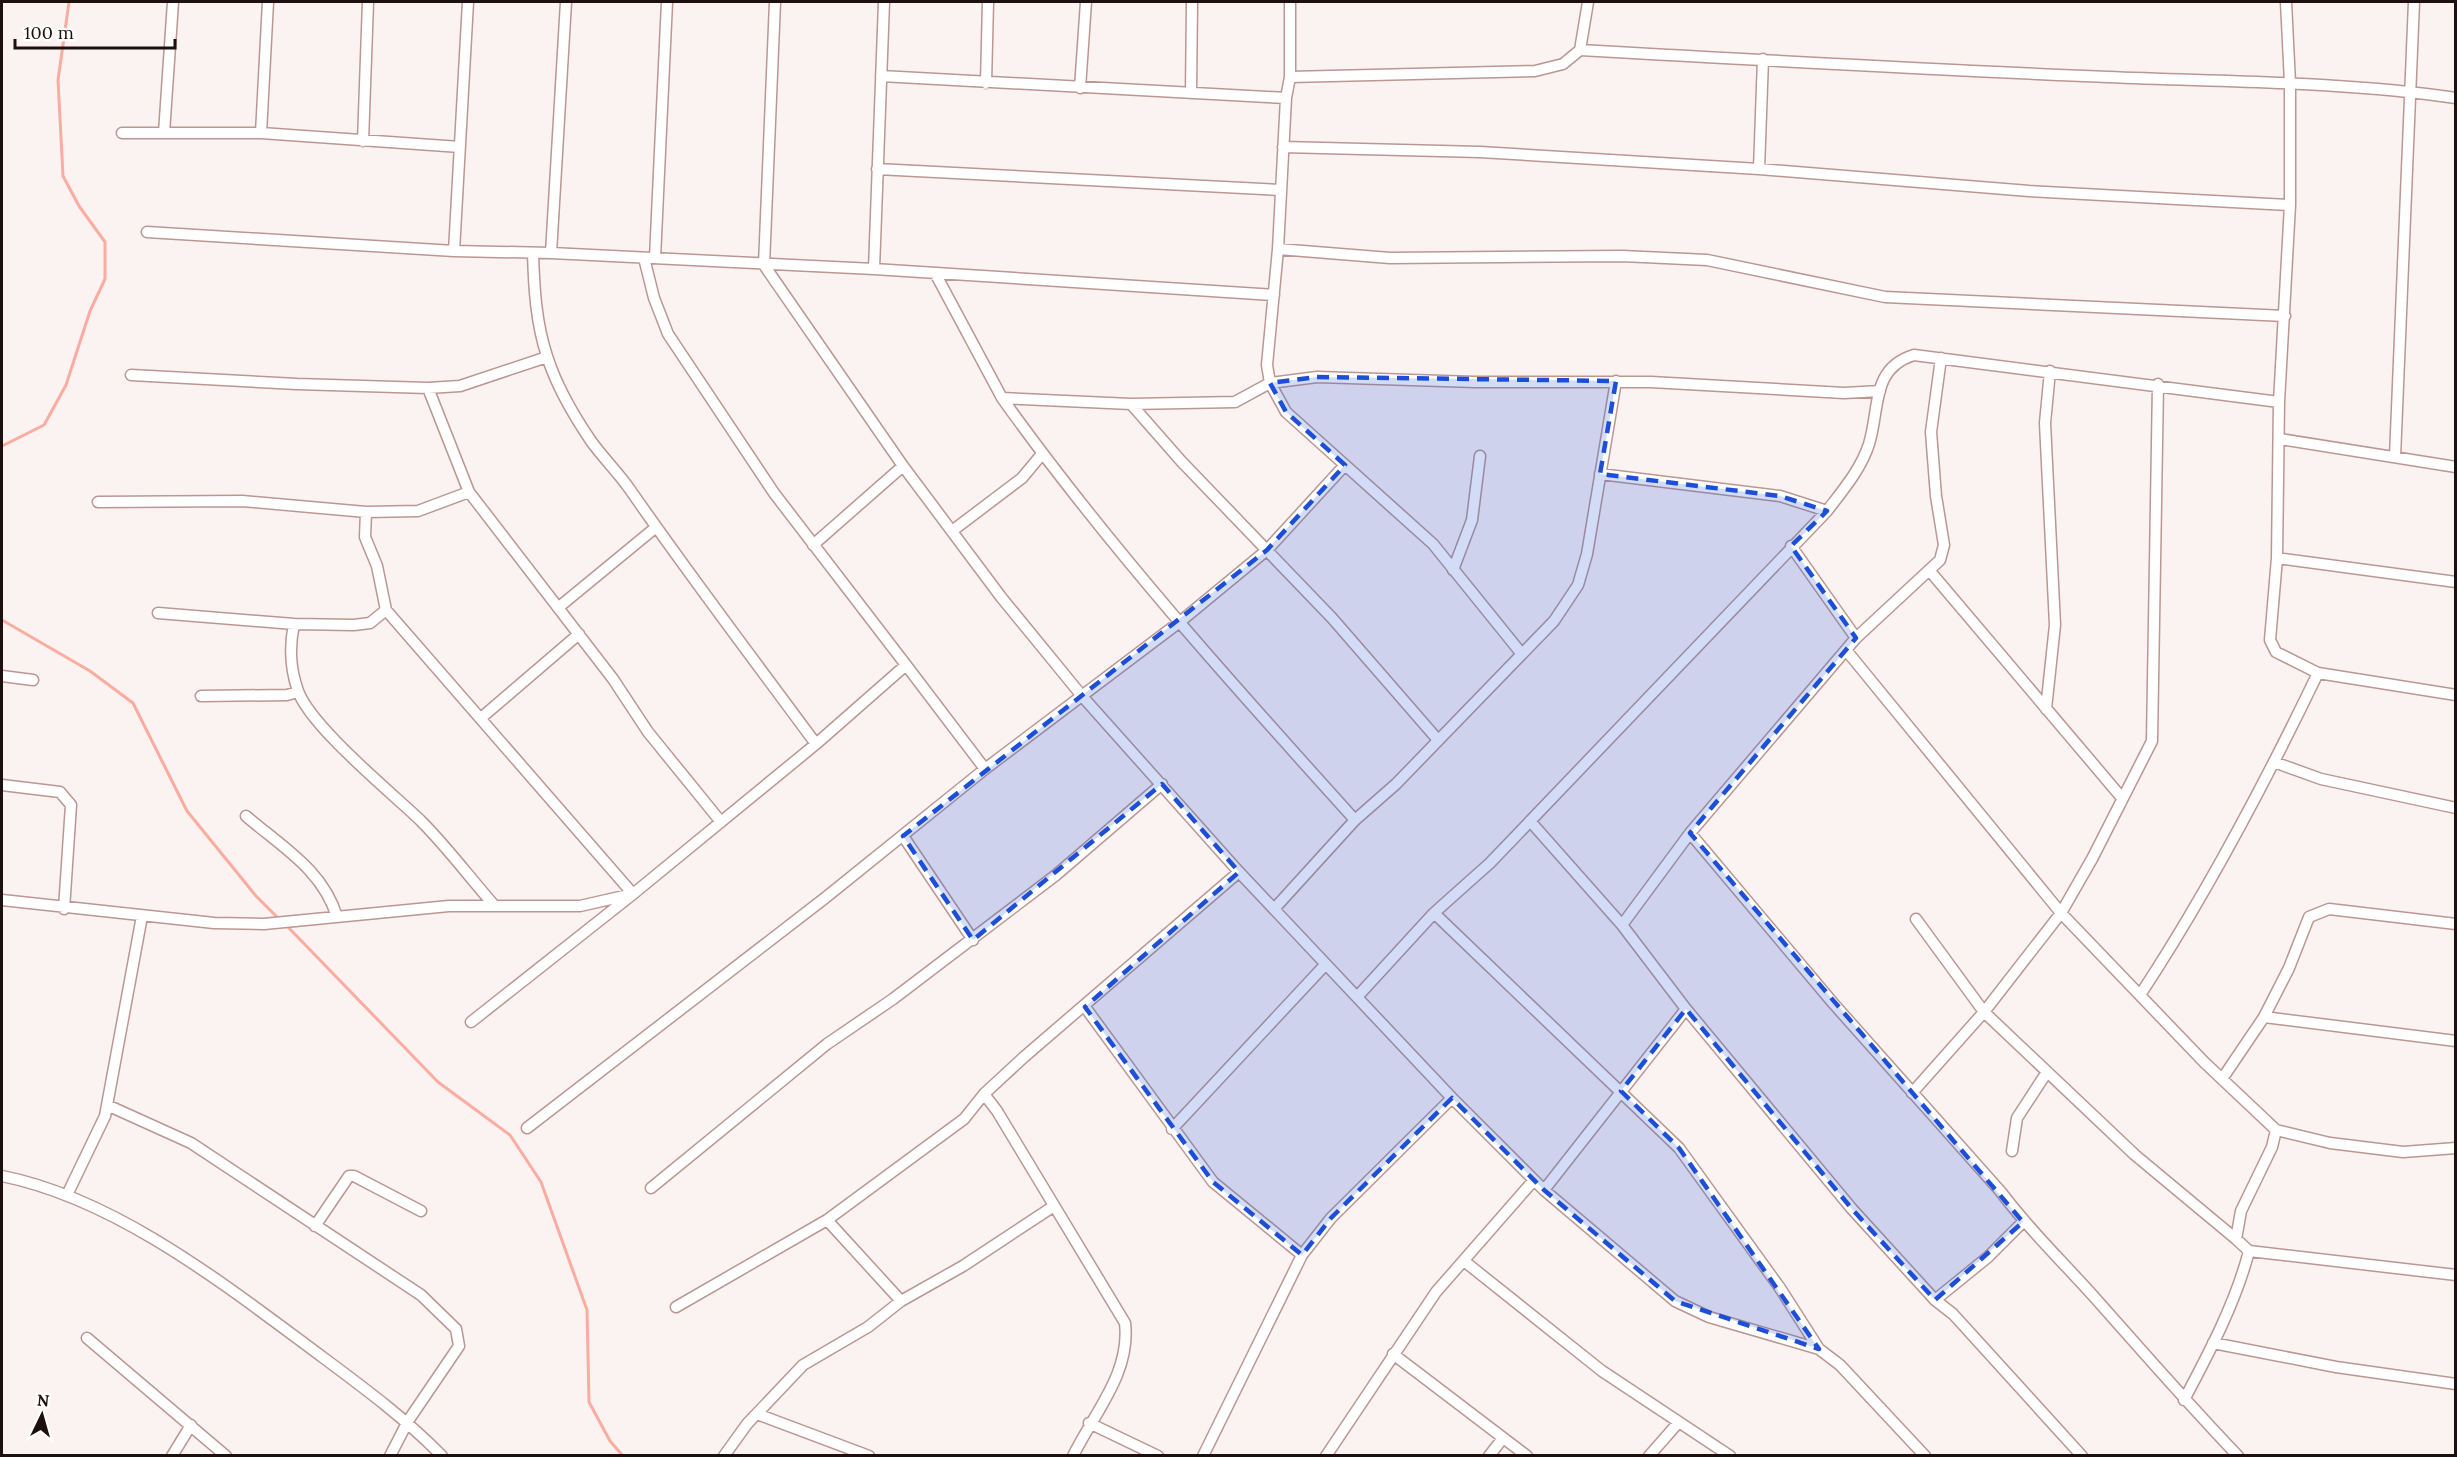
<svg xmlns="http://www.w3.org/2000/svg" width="2457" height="1457" viewBox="0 0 2457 1457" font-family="Lora,serif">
<rect width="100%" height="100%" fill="#fbf3f2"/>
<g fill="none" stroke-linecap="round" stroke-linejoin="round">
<path stroke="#fcab9f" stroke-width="3" d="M 2,446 L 44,425 L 66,385 L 90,311 L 105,279 L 105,242 L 79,206 L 63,176 L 58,80 L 69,2
M 2,620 L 90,671 L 133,703 L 187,811 L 256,896 L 279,919
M 286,925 L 438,1082 L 510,1135 L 541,1182 L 587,1310 L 589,1402 L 610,1441 L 623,1456"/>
<g stroke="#bb9792" stroke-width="13">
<path id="minor" d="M 775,2 L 764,265 L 903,466 L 1001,597 L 1082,696 L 1239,872 L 1452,1098 L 1544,1190 L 1675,1301 L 1709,1317 L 1819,1349 L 1840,1365 L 1925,1456
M 1290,2 L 1290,77 L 1286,98 L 1278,249 L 1267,365 L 1270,383 L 1286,412 L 1433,544 L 1521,653
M 2286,2 L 2290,83 L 2290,205 L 2279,402 L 2277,558 L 2270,640 L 2276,652 L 2318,673 L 2456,695
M 1580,50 C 1756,60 1932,70 2108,77 C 2224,82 2340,81 2456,98
M 881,76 L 1286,98
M 1290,77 L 1535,71 L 1563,64 L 1580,50 L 1588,2
M 986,83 L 988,2
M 1080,88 L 1086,2
M 1191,93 L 1192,2
M 122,133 L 261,133 L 460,147
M 164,133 L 173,2
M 261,133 L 268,2
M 363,141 L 368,2
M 1283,147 L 1480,152 L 1759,169 L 2029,191 L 2290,205
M 877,169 L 1281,190
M 1759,169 L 1763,59
M 147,232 L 454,251 L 551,253 L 566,2
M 1278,249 L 1390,258 L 1622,256 L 1707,260 L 1885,297 L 2285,316
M 454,251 L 468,2
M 533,253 C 534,288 536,323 547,356 C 556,385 574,416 591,441 C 603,458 619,473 631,491 C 690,576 754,660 816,744
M 551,253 L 874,269 L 1274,295
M 644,258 L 654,298 L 668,334 L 774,493 L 906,665
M 655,258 L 667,2
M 874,269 L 884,2
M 935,273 L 1002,398 L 1131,404 L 1235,402 L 1270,383 L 1317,377 L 1475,382 L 1651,382 L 1844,393 L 1880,391
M 131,375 L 297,384 L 428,388 L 460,386 L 547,357
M 428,388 L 469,492 L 613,679 L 648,732 L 721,822
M 1002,398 C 1107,545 1233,685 1355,820
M 1131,404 L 1181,461 L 1332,618 L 1438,740
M 2280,439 L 2456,467
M 2395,457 L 2414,2
M 1600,474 L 1780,496 L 1827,511
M 98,502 L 242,501 L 366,512 L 418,511 L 469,492
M 952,531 L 1022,478 L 1042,454
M 813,545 L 903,466
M 1791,546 L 1856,638
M 2277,558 L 2456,582
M 1453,570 L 1472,520 L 1480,456
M 1929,570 L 2122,798
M 559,607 L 655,528
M 158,613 L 294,624 L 354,625 L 370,623 L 386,610 L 377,566 L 365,537 L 366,512
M 294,624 C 289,648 290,668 298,691 C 311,727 392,793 421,821 C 447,847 470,878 494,905
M 1846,650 L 2061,913 L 2204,1062 L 2276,1130 L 2330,1143 L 2403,1152 L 2456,1148
M 2,676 L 33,680
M 201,696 L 287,695 L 298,692
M 2046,709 L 2055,625 L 2045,423 L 2050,371
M 481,718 L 579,634
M 2274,762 L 2321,779 L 2456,808
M 2,785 L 60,792 L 71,805 L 64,909
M 246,816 C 282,847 323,870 337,917
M 1530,821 L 1622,925 L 1686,1009
M 1690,833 L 1833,1003 L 2001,1192 C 2030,1231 2064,1263 2096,1299 C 2143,1352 2189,1405 2238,1456
M 903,836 L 973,940
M 2,900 L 214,923 L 264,924 L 449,906 L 580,906 L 633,894 L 386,610
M 1274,909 L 1355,820 L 1396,784 L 1554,621 L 1578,585 L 1587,554 L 1616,381
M 1434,913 L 1679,1148 L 1780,1288 L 1819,1349
M 1916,919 L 1984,1012 L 2135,1155 L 2236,1239
M 1622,925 L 1690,833 L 1856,638 L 1940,560 L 1944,545 L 1936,496 L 1931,432 L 1941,358
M 2140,995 C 2206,895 2266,781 2318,673
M 1357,997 L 1434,913 L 1490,863 L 1827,511 C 1843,490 1861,469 1869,444 C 1880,408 1871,368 1914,355 L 2279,402
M 1085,1007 L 1213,1182 L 1302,1255
M 2264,1017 L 2456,1041
M 471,1022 L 633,894 L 816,744 L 906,665 L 985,769
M 2222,1079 L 2264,1017 L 2289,968 L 2309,917 L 2329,909 L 2456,924
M 1912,1093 L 1984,1012 L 2061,913 L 2092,859 L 2152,741 L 2158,384
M 984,1094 L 997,1111 L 1125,1323 C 1131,1373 1094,1413 1073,1456
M 107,1105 L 191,1143 L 421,1295 L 456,1329 L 459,1346 L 408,1421 L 390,1456
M 527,1128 L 825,898 L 985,769 L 1181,621 L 1267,550 L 1345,465
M 1172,1129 L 1325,965
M 2012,1151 L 2017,1118 L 2047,1072
M 2,1176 C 112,1198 216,1278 305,1344 C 353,1380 400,1413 442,1456
M 651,1188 L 827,1044 L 893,999 L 1056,875 L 1162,784
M 1544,1190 L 1686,1009 L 1852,1209 L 1935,1300 L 1953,1314 L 2082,1456
M 67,1195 L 105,1116 L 142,916
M 827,1220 L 901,1301
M 315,1226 L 349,1176 L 354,1176 L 421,1211
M 2249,1251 L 2456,1275
M 1464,1261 L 1602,1371 L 1730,1456
M 1935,1300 L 1988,1257 L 2023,1222
M 676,1307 L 827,1220 L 964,1119 L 984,1094 L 1024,1057 L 1239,872
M 87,1338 L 226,1456
M 2213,1343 L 2336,1367 L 2456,1384
M 1393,1354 L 1527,1456
M 2184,1400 C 2209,1353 2236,1302 2249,1251 L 2236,1239 L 2241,1211 L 2272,1147 L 2276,1130
M 757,1414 L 869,1456
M 1089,1423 L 1158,1456
M 172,1456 L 191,1425
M 724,1456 L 747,1424 L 803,1365 L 868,1327 L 901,1301 L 963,1266 L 1054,1206
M 1203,1456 L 1302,1255 L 1331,1218 L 1452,1098
M 1326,1456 L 1436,1292 L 1534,1180
M 1489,1456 L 1503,1438
M 1649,1456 L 1678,1423"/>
</g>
<use href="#minor" stroke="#fff" stroke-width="10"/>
</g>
<path fill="#1d4ed8" fill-opacity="0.2" stroke="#1d4ed8" stroke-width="4.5" stroke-dasharray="12 8" stroke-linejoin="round" d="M 1317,377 L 1616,381 L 1600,474 L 1780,496 L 1827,511 L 1791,546 L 1856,638 L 1690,833 L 2023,1222 L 1935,1300 L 1852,1209 L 1686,1009 L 1621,1091 L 1679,1148 L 1819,1349 L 1675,1301 L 1544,1190 L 1452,1098 L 1331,1218 L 1302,1255 L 1213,1182 L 1085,1007 L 1239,872 L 1162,784 L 973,940 L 903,836 L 1267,550 L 1345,465 L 1286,412 L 1270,383 Z"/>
<rect width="2457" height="1457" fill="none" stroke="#1d100e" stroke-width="6"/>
<g transform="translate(42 1415) rotate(5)" stroke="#ffffff" stroke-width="4.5" paint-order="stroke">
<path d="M0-4.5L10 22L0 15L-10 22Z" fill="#1d100e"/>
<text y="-9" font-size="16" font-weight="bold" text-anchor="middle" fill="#1d100e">N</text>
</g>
<path d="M15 39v9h160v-9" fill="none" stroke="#1d100e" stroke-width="3"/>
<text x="24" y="39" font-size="18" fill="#1d100e" stroke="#ffffff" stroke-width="4.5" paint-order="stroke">100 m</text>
</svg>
